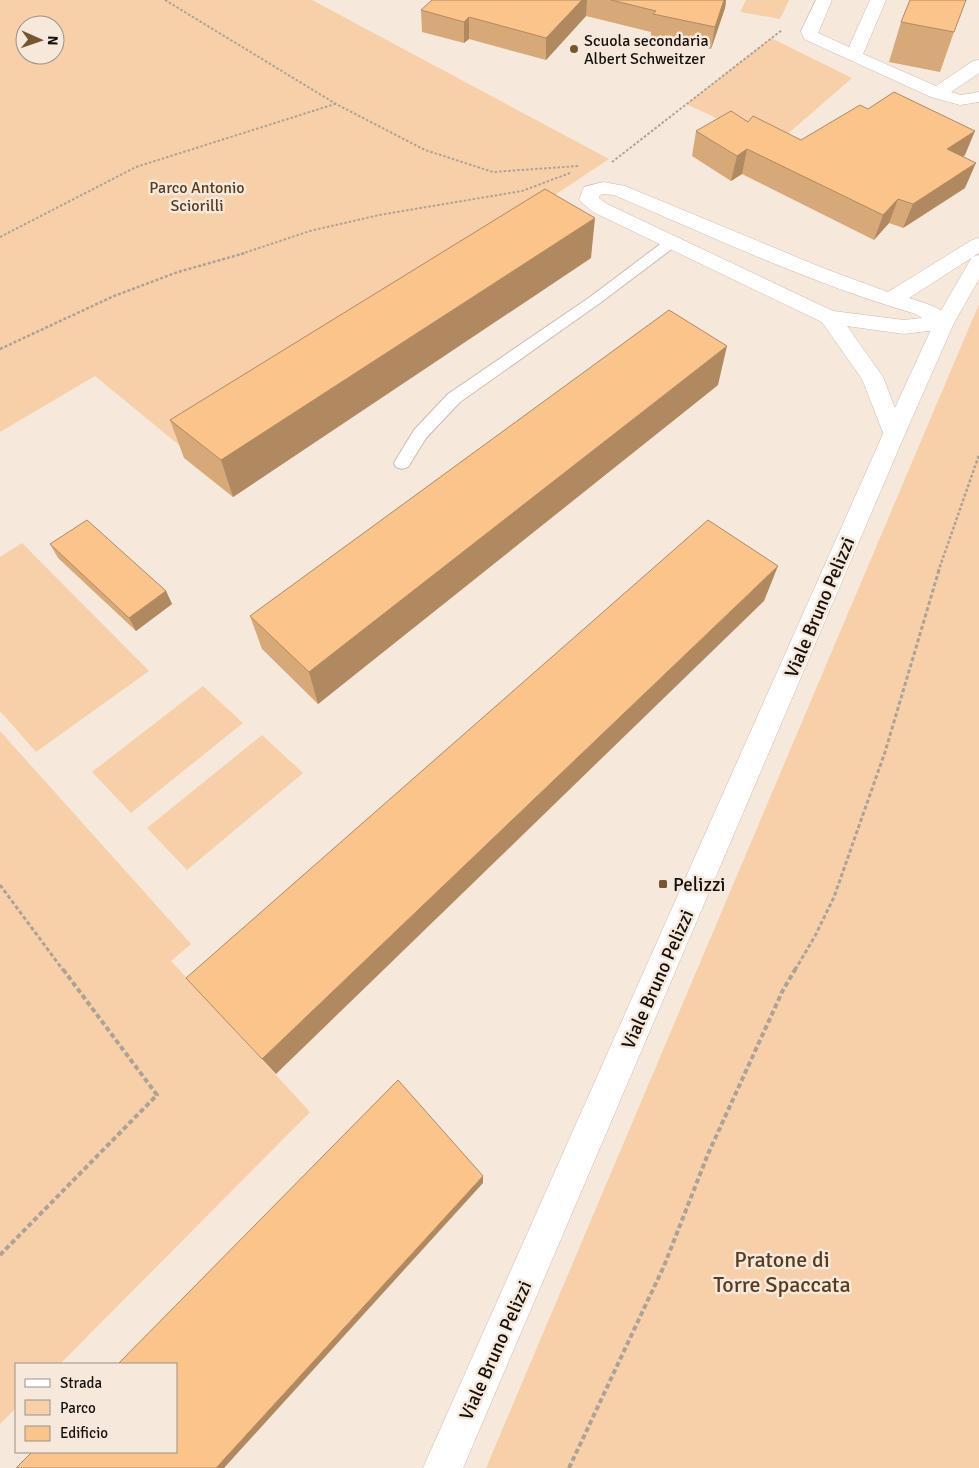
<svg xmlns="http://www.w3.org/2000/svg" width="979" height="1468" viewBox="0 0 979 1468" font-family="Signika,sans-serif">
<rect width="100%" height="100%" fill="#f6e8da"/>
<path fill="#f7d0a9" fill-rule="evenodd" d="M 0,0 L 312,0 L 609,159 L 179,445 L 95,376 L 0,432 ZM 25,25 L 55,25 L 55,55 L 25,55 Z
M 746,0 L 789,0 L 780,19 L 740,12 Z
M 771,38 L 852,78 L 775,145 L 686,104 Z
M 979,304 L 979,1468 L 486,1468 Z
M 22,543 L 149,671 L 36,752 L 0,711 L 0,557 Z
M 203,686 L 243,723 L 131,813 L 92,772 Z
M 0,731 L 191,944 L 171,961 L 310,1112 L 60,1364 L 16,1364 L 16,1408 L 0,1424 Z
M 262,735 L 303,773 L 187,870 L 147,828 Z"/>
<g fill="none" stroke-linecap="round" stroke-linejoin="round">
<g stroke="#cbbdb0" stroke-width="2">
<path id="service" d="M 672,238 L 677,239 L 679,242 L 677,245 L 600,303 L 460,402 L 426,438 L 408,467 L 402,469 L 396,467 L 394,463 L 414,430 L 448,394 L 590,297 L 667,239 Z"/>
</g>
<g stroke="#cbbdb0" stroke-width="1">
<path id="minor" d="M 816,0 L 832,0 L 818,33 L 849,47 L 870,0 L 886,0 L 863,54 L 936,86 L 973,61 L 979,60 L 979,73 L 951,92 L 961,95 L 979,92 L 979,102 L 960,105 L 931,97 L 804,39 L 801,31 Z
M 603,182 L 625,186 L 823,268 L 888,292 L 972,240 L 979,238 L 979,253 L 909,298 C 925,303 945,308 954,323 L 951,328 L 904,334 L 847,326 L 883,377 L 905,434 L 902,440 L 894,442 L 886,440 L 862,379 L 822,322 L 593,212 L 579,200 L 584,187 ZM 603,194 L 614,195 C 713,237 812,284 916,314 L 922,318 L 904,320 L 833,311 L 607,204 L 599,198 L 600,195 Z"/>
</g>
<g stroke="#cbbdb0" stroke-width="1">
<path id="tertiary" d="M 979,255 L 979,279 L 954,323 L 905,434 L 463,1468 L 423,1468 L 883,434 L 934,323 L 972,257 Z"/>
</g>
<path stroke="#ada298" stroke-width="2" stroke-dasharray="2.5 2" stroke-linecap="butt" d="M 165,0 L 336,104 L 425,150 L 493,172 L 578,166
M 612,162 L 782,30
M 0,237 L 136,167 L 335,104
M 241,254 L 310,231 L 379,215 L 522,191 L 570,173"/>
<path stroke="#ada298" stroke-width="2.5" stroke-dasharray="3 2" stroke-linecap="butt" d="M 0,349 L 114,296 L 178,272 L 245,253
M 938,572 L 979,455"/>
<path stroke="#ada298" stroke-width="3" stroke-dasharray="4 2.5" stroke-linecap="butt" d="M 0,885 L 63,970
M 795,970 L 815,936 L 834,897 L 885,752 L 939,570"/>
<path stroke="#ada298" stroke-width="4" stroke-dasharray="5 3" stroke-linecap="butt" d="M 0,1255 L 157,1095 L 62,968
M 569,1468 L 664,1266 L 708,1154 L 783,990 L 796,968"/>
<use href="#service" fill="#fff" fill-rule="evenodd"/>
<use href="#minor" fill="#fff" fill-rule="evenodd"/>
<use href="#tertiary" fill="#fff" fill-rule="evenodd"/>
</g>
<path fill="#d8a978" d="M 432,0 L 726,0 L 725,8 L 711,49 L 651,36 L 651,32 L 586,16 L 546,60 L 469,39 L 464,43 L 422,32 L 421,10 Z
M 901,22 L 954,32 L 940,72 L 889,62 Z
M 748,122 L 801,140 L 965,155 L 963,157 L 965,188 L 903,228 L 889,223 L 874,240 L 742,174 L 731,181 L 692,156 L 696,131 Z
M 591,258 L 233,497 L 184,458 L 170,420 Z
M 718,385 L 318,704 L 262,649 L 250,616 Z
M 50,544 L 166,591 L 172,604 L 136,631 L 58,558 Z"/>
<path fill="#b08961" d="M 582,0 L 587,0 L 586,16 L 546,60 L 546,38 Z
M 724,0 L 726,0 L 725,8 L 711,49 L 715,27 Z
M 469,17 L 469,39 L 464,43 L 464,22 Z
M 975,131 L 965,155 L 938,174 L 947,149 Z
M 747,149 L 742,174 L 731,181 L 737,156 Z
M 976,163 L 965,188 L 903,228 L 913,204 Z
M 898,199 L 889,223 L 874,240 L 883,215 Z
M 595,218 L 591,258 L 233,497 L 221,460 Z
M 727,346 L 718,385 L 318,704 L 309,672 Z
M 778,566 L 764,601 L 276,1074 L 262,1059 Z
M 166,591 L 172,604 L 136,631 L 129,618 Z
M 483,1176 L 483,1183 L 224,1468 L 216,1468 Z"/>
<path fill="#fbc48b" stroke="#b08961" d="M 432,0 L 582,0 L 546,38 L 469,17 L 464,22 L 421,10 Z
M 611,0 L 724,0 L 715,27 L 653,14 L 656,11 Z
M 910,0 L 966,0 L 954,32 L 901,22 Z
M 894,92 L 975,131 L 947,149 L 976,163 L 913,204 L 898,199 L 883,215 L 747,149 L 737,156 L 696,131 L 731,111 L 748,122 L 753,116 L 801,140 L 860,105 L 868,109 Z
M 545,189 L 595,218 L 221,460 L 170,420 Z
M 669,310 L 727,346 L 309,672 L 250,616 Z
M 87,520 L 166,591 L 129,618 L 50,544 Z
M 708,520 L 778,566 L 262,1059 L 186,978 Z
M 398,1080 L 483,1176 L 216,1468 L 16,1468 L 32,1452 L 176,1452 L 176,1364 L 118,1364 Z"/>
<g fill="#78552e" stroke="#f6e8da" stroke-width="2">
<circle cx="574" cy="49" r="5"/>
<rect x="658" y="879" width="10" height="10" rx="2.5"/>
</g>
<g text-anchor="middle" stroke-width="5" stroke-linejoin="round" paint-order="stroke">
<g font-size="16" fill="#16110d" stroke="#f6e8da" text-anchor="start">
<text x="584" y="46">Scuola secondaria<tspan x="584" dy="18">Albert Schweitzer</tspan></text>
</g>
<g font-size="16" fill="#583c1d" stroke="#f6e8da">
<text x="197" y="193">Parco Antonio<tspan x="197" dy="18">Sciorilli</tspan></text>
</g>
<g font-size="19" fill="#16110d" stroke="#f6e8da">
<text transform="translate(819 607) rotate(-67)" y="7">Viale Bruno Pelizzi</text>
<text transform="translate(657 979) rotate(-66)" y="7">Viale Bruno Pelizzi</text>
<text transform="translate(495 1350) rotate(-66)" y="7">Viale Bruno Pelizzi</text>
</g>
<g font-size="19" fill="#16110d" stroke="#f6e8da" text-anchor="start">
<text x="673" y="891">Pelizzi</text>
</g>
<g font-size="22" fill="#583c1d" stroke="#f6e8da">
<text x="782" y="1267">Pratone di<tspan x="782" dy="25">Torre Spaccata</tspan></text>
</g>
</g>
<rect x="15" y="1363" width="162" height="90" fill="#f6e8da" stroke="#9c9288"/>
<rect x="25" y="1379" width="25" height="8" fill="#ffffff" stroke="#9c9288"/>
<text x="60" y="1388" font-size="15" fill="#16110d">Strada</text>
<rect x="25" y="1400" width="25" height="15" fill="#f7d0a9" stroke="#9c9288"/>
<text x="60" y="1413" font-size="15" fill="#16110d">Parco</text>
<rect x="25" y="1426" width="25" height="15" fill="#fbc48b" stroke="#9c9288"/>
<text x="60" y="1438" font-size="15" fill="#16110d">Edificio</text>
<g transform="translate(40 40) rotate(92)"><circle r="24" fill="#f6e8da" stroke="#9c9288"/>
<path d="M0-4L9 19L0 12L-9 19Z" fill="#78552e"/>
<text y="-8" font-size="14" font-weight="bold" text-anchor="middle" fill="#16110d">N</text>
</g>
</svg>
